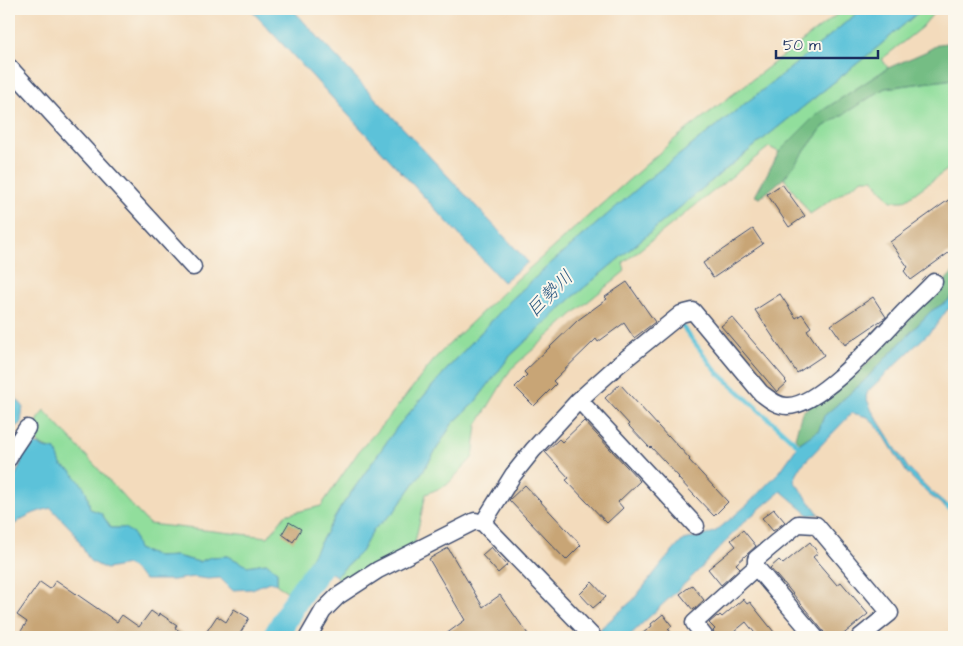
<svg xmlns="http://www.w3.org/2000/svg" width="963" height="646" viewBox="0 0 963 646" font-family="'Architects Daughter','Klee One',sans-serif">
<rect width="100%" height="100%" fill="#fbf7ec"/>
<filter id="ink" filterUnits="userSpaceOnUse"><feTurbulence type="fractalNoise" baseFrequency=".02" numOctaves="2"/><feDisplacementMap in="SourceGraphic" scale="10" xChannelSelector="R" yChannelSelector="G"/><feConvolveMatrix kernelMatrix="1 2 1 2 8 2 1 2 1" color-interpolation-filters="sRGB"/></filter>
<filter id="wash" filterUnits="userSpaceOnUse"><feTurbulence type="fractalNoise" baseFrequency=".0096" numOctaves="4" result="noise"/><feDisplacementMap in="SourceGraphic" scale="20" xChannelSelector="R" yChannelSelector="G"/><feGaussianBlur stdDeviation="1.12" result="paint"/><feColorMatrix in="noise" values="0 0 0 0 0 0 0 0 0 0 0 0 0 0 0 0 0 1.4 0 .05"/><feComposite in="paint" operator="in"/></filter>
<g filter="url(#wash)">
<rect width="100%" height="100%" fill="#f3dbbc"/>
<path fill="#91de9c" stroke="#56867d" d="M 844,9 L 862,9 L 787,71 L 651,177 L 550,264 L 511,300 L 448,368 L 398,426 L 341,507 L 310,560 L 288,592 L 277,585 L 277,571 L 266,563 L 247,566 L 228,556 L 211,557 L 199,562 L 176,556 L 158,557 L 138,549 L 124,528 L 111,528 L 101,513 L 90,509 L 87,494 L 71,471 L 61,465 L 56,450 C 41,447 39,445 31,432 L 44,410 L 149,524 L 268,537 L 285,515 L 321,506 L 359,451 L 390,416 L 437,356 L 505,290 L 676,138 Z
M 922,9 L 937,9 L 922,27 L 882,59 L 888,68 L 817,114 L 779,152 L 769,147 L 623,263 L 625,271 L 573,314 L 511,369 L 477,425 L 473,457 L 447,485 L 426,494 L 414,546 L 344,586 L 336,576 L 361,552 L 373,530 L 394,512 L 425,468 L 452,424 L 475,402 L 510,356 L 573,297 L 721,173 L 879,46 Z
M 954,79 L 954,165 L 904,201 L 891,201 L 873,179 L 863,179 L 810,214 L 784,178 L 823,127 L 885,88 Z"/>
<path fill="#74bd84" stroke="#487671" d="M 954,42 L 954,79 L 885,88 L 823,127 L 784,178 L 760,198 L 755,196 L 779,152 L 817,114 L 888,68 L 925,52 L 939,44 Z
M 954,271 L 954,294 L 948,301 L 931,311 L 862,383 L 824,416 L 819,430 L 800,443 L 795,438 L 802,412 L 860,371 Z"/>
<path fill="#5bc2d9" stroke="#3b789c" d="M 250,9 L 292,9 L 528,262 L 503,282 Z
M 862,9 L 922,9 L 879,46 L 721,173 L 573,297 L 510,356 L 475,402 L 452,424 L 425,468 L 394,512 L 373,530 L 361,552 L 336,576 L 310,560 L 341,507 L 398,426 L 448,368 L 511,300 L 550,264 L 651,177 L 787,71 Z
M 954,294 L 954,306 L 947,310 L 935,327 L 868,391 L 866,397 L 872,411 L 908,468 L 932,492 L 952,509 L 949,510 L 928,494 L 907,473 L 883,434 L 868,417 L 852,413 L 800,467 L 794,481 L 819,514 L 809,515 L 781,491 L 744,522 L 696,573 L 628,637 L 606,637 L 600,629 L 633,600 L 664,561 L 683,540 L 704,536 L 716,531 L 747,505 L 781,470 L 800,443 L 819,430 L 824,416 L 862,383 L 931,311 L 948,301 Z
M 9,391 L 23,406 L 21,423 L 9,431 Z
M 38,444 L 44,448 L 56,450 L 61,465 L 71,471 L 84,487 L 87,494 L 90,509 L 101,513 L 111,528 L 124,528 L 133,533 L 138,549 L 158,557 L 176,556 L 199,562 L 211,557 L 228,556 L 247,566 L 266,563 L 277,571 L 277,584 L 269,582 L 252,589 L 232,590 L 220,578 L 208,579 L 193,577 L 173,580 L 145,580 L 128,565 L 106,569 L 90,561 L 73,531 L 51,508 C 35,512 20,517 9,530 L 9,492 L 22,460 L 19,456 Z"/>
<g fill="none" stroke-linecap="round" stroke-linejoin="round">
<path stroke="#5bc2d9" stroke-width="4.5" d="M 682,326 L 716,371 L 801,448
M 9,431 L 15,439
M 26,435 L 34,446
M 947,506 L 954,514"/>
<path stroke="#5bc2d9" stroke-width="25" d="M 275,637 L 299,595 L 340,540"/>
</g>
<g id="blocks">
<path fill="#c8a576" d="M 782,184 L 805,216 L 789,227 L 767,194 Z
M 954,196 L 954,249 L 911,280 L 904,271 L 908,267 L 890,242 Z
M 753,229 L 763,244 L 713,278 L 703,263 Z
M 627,282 L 655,322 L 634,338 L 624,323 L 598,342 L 596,339 L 553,381 L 556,384 L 534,406 L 515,387 L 527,375 L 524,372 L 578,320 L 607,299 L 605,297 Z
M 780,294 L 796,318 L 802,314 L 811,327 L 807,330 L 824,355 L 797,373 L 755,310 Z
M 873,297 L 886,317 L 845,345 L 831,325 Z
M 732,317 L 786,380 L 785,381 L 787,383 L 777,392 L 721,326 Z
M 620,384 L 668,437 L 669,436 L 690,459 L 689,460 L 728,502 L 714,516 L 678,478 L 679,477 L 651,447 L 650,448 L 628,425 L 629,424 L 605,398 Z
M 584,421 L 640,481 L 618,502 L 623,508 L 607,523 L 566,480 L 569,478 L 545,452 L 559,439 L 562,442 Z
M 525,485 L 581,545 L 566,560 L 509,500 Z
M 774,509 L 785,522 L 773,531 L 762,518 Z
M 289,522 L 301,529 L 293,542 L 282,534 Z
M 743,530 L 756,546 L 736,564 L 740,568 L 721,585 L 708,569 L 736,546 L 731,540 Z
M 810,542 L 818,553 L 813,557 L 837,585 L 841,582 L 868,614 L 840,637 L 828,637 L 784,583 L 783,583 L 770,568 L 779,560 L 783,564 Z
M 491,547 L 507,565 L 498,573 L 482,555 Z
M 448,548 L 483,607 L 500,595 L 530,637 L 442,637 L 465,620 L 429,559 Z
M 56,580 L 117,622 L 122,615 L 139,627 L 151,611 L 158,616 L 159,613 L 177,625 L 175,628 L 189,637 L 17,637 L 27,622 L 17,615 L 40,582 L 50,589 Z
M 592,582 L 606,597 L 593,608 L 580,594 Z
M 692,585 L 704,600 L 693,610 L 680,594 Z
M 743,599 L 747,604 L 750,602 L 778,637 L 758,637 L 746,622 L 728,637 L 718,637 L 713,631 L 715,629 L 709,623 L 717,616 L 718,617 L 720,615 L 722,617 Z
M 234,609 L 249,618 L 238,637 L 203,637 L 217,616 L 226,622 Z
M 663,614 L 672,626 L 668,629 L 675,637 L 638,637 L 652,626 L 651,624 Z"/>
</g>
</g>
<g filter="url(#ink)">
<use href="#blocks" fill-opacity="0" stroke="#3b496c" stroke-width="1"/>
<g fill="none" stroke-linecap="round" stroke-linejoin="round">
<g stroke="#3b496c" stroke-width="19">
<path id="minor" d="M 9,67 L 193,267
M 579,400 L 696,526
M 9,458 L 11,452 L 27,428
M 483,523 L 513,475 L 533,450 L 579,400 L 617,366 L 681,314 L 693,311 L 761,393 C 769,399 777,406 787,406 C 819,407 880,337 902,314 C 912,303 924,293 934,282
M 756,567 L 815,637
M 308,637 L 323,611 L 338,596 L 378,570 L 475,521 L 483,523 L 593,637
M 705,637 L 694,623 L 756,567 L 756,559 L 798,524 L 816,525 L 890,613 L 860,637"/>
</g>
<use href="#minor" stroke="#fff" stroke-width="16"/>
</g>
</g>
<g text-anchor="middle" stroke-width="4" stroke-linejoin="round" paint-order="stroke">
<g font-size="19" font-style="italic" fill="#2e5b83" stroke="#fbf7ec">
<text transform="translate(549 293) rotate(-45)" y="7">巨勢川</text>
</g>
</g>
<rect width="963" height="646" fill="none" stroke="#fbf7ec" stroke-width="30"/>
<path d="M776 50v8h102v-8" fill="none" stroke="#1b2f5e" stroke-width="2.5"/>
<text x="783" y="50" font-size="15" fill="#1b2f5e" stroke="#fbf7ec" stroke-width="4" paint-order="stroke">50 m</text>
</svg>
